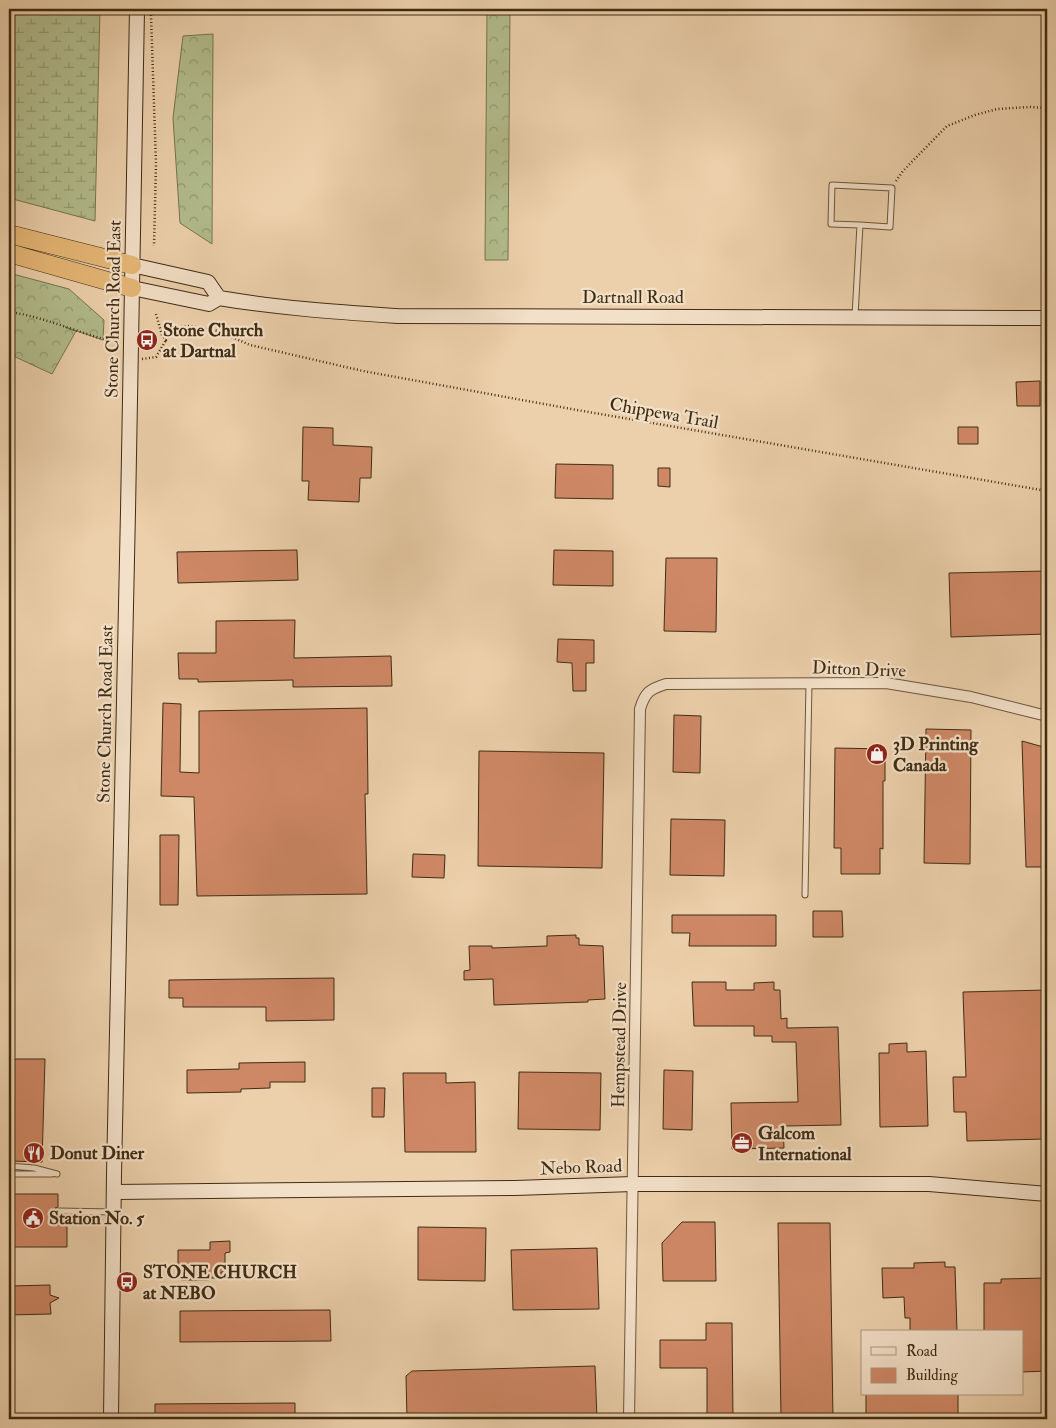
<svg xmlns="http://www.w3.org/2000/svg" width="1056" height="1428" viewBox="0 0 1056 1428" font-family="'IM FELL Double Pica',serif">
<defs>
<pattern id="forest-crowns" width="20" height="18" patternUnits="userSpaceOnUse" patternTransform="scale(1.25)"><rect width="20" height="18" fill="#b2bc8d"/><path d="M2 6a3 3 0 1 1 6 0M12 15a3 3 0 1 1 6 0" fill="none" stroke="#929972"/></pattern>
<pattern id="wetland-marsh" width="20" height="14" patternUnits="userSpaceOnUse" patternTransform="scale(1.25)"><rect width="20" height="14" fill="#b2bc8d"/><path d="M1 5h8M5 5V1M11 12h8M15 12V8" fill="none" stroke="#929972"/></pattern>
</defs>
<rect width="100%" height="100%" fill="#ecd0ab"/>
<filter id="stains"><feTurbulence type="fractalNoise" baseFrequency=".004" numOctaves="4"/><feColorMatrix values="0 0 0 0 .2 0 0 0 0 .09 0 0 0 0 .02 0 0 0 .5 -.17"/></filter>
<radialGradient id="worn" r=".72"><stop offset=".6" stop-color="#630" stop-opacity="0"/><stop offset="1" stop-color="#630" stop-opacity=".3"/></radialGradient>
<path fill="url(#forest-crowns)" stroke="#787450" d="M 487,9 L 510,9 L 508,260 L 485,260 Z
M 213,34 L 212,244 L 180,223 L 173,118 L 183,36 Z
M 9,273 L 69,289 L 104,320 L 103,340 L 65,327 L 76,331 L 52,374 L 9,354 Z"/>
<path fill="url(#wetland-marsh)" stroke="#787450" d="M 9,9 L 100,9 L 95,221 L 9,198 Z"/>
<path fill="#cf8866" stroke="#3f2c13" d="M 1040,381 L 1040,406 L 1017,406 L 1016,382 Z
M 303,427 L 333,428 L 333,445 L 372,447 L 371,478 L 360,478 L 359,502 L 308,500 L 309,481 L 302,481 Z
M 958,427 L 978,427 L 978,444 L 958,444 Z
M 556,464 L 613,465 L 613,499 L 555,498 Z
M 658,468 L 670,468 L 670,487 L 658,486 Z
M 297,550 L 298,580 L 178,583 L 177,552 Z
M 554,550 L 613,551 L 613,586 L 553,585 Z
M 666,558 L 717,558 L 716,632 L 664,631 Z
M 1047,571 L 1047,634 L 951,637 L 949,573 Z
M 295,620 L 294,658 L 391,656 L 392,686 L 293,687 L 293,680 L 198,682 L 198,679 L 179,679 L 178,653 L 216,653 L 216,621 Z
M 558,639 L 594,640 L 594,663 L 586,663 L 586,691 L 573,691 L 572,663 L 557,662 Z
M 163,703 L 181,704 L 180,772 L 199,773 L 199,711 L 367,708 L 368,794 L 365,794 L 367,894 L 197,896 L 194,797 L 161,796 Z
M 674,715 L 701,716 L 700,773 L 673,772 Z
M 926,729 L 971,730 L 970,864 L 924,863 Z
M 1022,741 L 1047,748 L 1047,867 L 1026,867 Z
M 835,748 L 885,749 L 885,781 L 883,781 L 883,849 L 880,848 L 880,874 L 841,874 L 841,848 L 834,848 Z
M 479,751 L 604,753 L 602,868 L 478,866 Z
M 671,819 L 725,820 L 724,876 L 670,875 Z
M 160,835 L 179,835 L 178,905 L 160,905 Z
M 413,854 L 445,855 L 444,878 L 412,877 Z
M 813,911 L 842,911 L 843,937 L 813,937 Z
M 672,915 L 776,915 L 776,946 L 689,946 L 690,933 L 672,933 Z
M 576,935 L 576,938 L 579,938 L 579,945 L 603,946 L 605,999 L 588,1000 L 588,1002 L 494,1005 L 493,979 L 464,980 L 464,971 L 470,970 L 469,946 L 492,946 L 492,948 L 547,946 L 547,936 Z
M 334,978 L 334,1020 L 266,1021 L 266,1007 L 183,1007 L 183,998 L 169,998 L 169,980 Z
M 692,982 L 726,982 L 726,990 L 754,990 L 754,983 L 774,982 L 774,990 L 780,990 L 781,1019 L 787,1018 L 787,1028 L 838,1027 L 841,1125 L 783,1126 L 784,1148 L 732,1149 L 731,1103 L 798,1102 L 796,1042 L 772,1042 L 772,1036 L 754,1036 L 754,1026 L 694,1026 Z
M 1047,990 L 1047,1053 L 1043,1053 L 1045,1139 L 967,1141 L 966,1112 L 954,1112 L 953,1077 L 966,1077 L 963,992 Z
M 907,1043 L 907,1052 L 926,1051 L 928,1126 L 880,1127 L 879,1053 L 889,1053 L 889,1044 Z
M 16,1059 L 45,1059 L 42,1162 L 9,1161 L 9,1063 Z
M 305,1062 L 305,1082 L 270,1082 L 270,1088 L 241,1089 L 241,1092 L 187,1093 L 187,1070 L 239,1069 L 239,1063 Z
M 664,1070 L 693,1071 L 692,1130 L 663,1129 Z
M 519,1072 L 601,1073 L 600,1130 L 518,1129 Z
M 403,1073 L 446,1073 L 446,1083 L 475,1082 L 476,1152 L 405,1152 Z
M 372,1088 L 385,1088 L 384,1117 L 372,1117 Z
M 9,1194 L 58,1194 L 58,1207 L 55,1208 L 54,1211 L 58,1215 L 58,1225 L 67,1225 L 67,1247 L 9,1247 Z
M 682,1222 L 715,1222 L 716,1281 L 663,1281 L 662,1243 Z
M 778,1223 L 830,1223 L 833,1419 L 781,1419 Z
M 418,1227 L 486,1228 L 485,1281 L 418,1280 Z
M 230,1241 L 230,1252 L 225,1253 L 225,1272 L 221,1272 L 221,1278 L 209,1278 L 209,1280 L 181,1280 L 181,1273 L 178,1273 L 178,1250 L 210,1250 L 210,1242 Z
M 597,1248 L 599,1309 L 513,1310 L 511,1250 Z
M 945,1262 L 945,1267 L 955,1267 L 957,1332 L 910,1332 L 910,1318 L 905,1318 L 904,1297 L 883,1298 L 882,1268 L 914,1268 L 914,1263 Z
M 1047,1278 L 1047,1371 L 1022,1372 L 1022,1332 L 984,1332 L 984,1283 L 1001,1283 L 1001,1279 Z
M 50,1285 L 50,1295 L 59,1298 L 50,1303 L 51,1314 L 9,1315 L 9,1286 Z
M 330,1310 L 331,1341 L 180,1342 L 180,1311 Z
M 706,1323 L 732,1323 L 733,1419 L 707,1419 L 707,1368 L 660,1368 L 660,1340 L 706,1340 Z
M 595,1366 L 597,1419 L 407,1419 L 406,1376 L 412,1371 Z
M 866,1394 L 958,1394 L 958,1419 L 866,1419 Z
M 295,1403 L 295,1419 L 155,1419 L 155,1404 Z"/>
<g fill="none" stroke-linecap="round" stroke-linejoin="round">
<g stroke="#6a5539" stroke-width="7">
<path id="lane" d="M 855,316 L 860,225 L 831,224 L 832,185 L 892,188 L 890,227 L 860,225
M 805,895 L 809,683
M 9,1166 L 34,1168 L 57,1174
M 9,1174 L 52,1174
M 58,1211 L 113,1212"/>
</g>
<g stroke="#6a5539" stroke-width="12">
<path id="street" d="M 629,1419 L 640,709 C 645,692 650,689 666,684 L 886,683 L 971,697 L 1047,716"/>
</g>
<g stroke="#3f2c13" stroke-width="16">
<path id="secondary" d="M 132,265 L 208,282 L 219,298
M 132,288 L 209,304 L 219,298 C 278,308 338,312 397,316 L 1047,318
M 115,1192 L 515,1188 L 633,1184 L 929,1184 L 1047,1194
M 111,1419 L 114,1174 L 128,511 L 137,9"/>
</g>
<g stroke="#3f2c13" stroke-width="19">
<path id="highway" d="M 9,234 L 132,265
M 9,253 L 132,288"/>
</g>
<path stroke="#3f2c13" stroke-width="2.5" stroke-dasharray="1 2.5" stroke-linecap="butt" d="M 151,15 L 156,164 L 154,246
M 896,181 L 903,171 L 947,126 L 975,115 L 997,109 L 1030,107 L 1047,108
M 9,312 C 47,317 82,335 119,343
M 156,314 L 162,335 L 166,340 L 178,327 L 190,326 L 218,331 L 250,345 L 363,371 L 577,410 L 1047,491
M 142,359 L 156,357 L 166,340"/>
<use href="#lane" stroke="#f3e0c8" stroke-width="5"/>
<use href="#street" stroke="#f3e0c8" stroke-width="10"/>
<use href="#secondary" stroke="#f3e0c8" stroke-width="14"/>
<use href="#highway" stroke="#e6b876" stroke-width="18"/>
</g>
<defs>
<g id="bus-disc" transform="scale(1.125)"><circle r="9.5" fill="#8f2418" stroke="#f3e0c8"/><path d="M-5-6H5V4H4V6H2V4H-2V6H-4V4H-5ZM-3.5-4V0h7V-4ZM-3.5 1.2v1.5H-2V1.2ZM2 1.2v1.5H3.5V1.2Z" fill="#fff"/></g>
<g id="shop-disc" transform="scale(1.125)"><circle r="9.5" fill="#8f2418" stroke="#f3e0c8"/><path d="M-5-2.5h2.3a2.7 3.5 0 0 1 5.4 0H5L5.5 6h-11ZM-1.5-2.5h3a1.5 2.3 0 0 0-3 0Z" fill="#fff"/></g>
<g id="office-disc" transform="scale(1.125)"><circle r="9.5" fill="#8f2418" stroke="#f3e0c8"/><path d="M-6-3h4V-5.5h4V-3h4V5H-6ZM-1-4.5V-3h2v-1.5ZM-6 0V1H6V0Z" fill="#fff"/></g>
<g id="restaurant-disc" transform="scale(1.125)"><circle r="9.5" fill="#8f2418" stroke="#f3e0c8"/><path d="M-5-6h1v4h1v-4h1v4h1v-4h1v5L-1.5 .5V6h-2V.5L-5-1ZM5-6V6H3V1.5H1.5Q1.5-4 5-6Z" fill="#fff"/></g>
<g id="civic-disc" transform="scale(1.125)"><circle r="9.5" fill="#8f2418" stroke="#f3e0c8"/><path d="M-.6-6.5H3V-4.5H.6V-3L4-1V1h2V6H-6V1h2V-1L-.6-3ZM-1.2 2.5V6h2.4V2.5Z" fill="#fff"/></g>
</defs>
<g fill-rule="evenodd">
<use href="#bus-disc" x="147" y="340"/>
<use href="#shop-disc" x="877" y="754"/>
<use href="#office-disc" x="742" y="1143"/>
<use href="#restaurant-disc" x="34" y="1153"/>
<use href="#civic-disc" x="33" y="1218"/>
<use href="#bus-disc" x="127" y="1282"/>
</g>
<g text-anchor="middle" stroke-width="4.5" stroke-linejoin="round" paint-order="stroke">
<g font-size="18" fill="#3f2c13" stroke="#f3e0c8">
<text x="633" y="303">Dartnall Road</text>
<text transform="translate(113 309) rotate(-89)" y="6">Stone Church Road East</text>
<text transform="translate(664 413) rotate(10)" y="6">Chippewa Trail</text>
<text transform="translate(859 669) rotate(2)" y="6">Ditton Drive</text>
<text transform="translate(105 714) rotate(-89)" y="6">Stone Church Road East</text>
<text transform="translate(619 1045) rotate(-89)" y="6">Hempstead Drive</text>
<text transform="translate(581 1167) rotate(-2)" y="6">Nebo Road</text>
</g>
<g font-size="18" font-weight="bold" fill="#3f2c13" stroke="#f3e0c8" text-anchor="start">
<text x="163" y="336">Stone Church<tspan x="163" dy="21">at Dartnal</tspan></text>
<text x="893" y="750">3D Printing<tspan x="893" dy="21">Canada</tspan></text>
<text x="758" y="1139">Galcom<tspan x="758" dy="21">International</tspan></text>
<text x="50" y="1159">Donut Diner</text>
<text x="49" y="1224">Station No. 5</text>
<text x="143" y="1278">STONE CHURCH<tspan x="143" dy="21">at NEBO</tspan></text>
</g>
</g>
<rect width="1056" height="1428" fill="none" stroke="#ecd0ab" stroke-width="30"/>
<rect x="10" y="10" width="1036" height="1408" fill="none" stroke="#3f2c13" stroke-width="2.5"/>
<rect x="15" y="15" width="1026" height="1398" fill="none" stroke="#3f2c13"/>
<rect x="861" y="1330" width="162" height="65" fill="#f3e0c8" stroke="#ab9880"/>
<rect x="871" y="1347" width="25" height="8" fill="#f3e0c8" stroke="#ab9880"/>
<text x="906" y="1356" font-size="15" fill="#3f2c13">Road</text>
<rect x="871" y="1368" width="25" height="15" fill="#cf8866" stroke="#ab9880"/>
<text x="906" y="1380" font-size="15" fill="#3f2c13">Building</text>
<rect width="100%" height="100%" filter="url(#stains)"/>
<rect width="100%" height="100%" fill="url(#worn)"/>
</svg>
